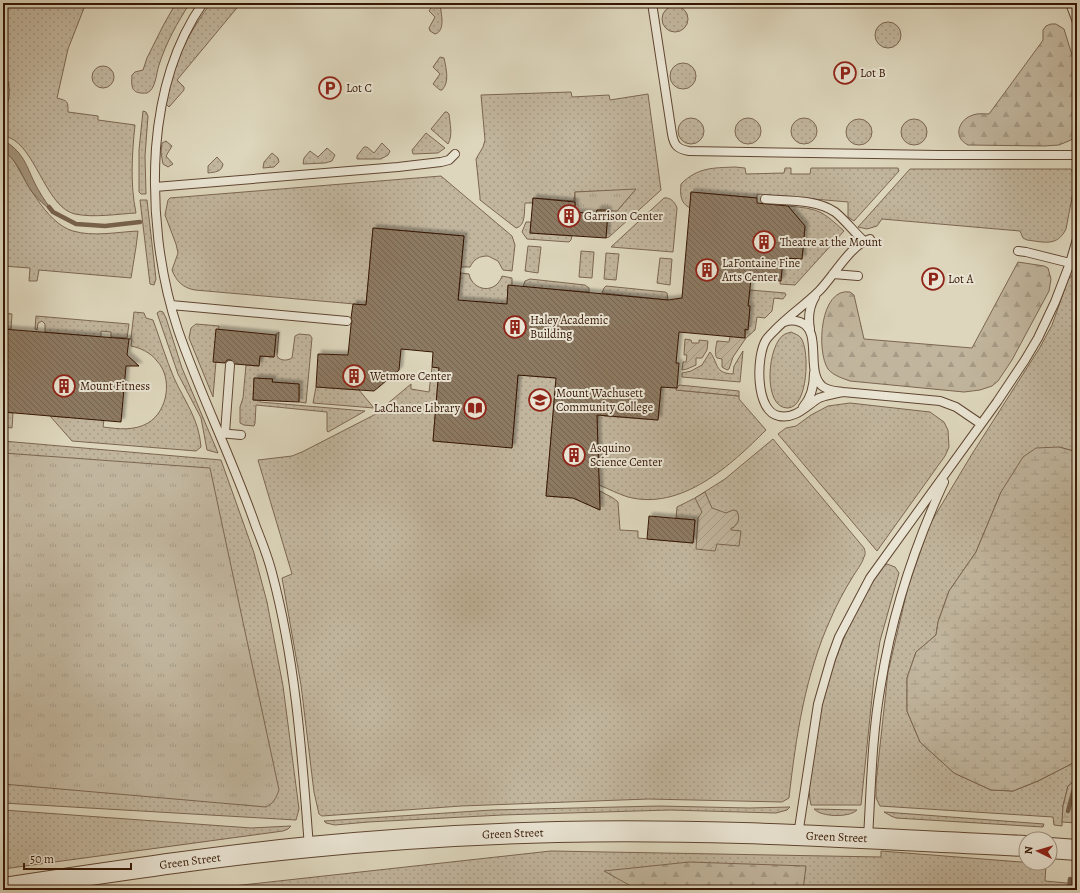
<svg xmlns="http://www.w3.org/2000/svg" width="1080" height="893" viewBox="0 0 1080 893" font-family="Alegreya,serif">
<defs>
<pattern id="grass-dots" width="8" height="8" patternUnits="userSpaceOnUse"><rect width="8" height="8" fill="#c1b59d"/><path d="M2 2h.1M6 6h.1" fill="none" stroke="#a69b86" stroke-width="1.8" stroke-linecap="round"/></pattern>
<pattern id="forest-firs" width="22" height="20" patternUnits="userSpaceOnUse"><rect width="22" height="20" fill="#c1b59d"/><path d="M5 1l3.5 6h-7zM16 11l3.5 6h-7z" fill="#a69b86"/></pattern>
<pattern id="wetland-marsh" width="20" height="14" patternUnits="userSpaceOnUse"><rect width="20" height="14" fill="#c1b59d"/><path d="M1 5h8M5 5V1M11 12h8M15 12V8" fill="none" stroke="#a69b86"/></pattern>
<pattern id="park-tufts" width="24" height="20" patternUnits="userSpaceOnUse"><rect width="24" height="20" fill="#c1b59d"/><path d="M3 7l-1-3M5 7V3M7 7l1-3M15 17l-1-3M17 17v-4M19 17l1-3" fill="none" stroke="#a69b86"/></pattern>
<pattern id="garden-furrows" width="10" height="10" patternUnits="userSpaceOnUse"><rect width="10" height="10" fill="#c1b59d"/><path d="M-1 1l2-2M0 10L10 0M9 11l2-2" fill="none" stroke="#a69b86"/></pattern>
<pattern id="building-back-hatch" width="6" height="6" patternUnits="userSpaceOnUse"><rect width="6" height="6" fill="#8d7a63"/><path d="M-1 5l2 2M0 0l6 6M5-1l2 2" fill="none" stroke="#74634f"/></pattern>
<filter id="shadow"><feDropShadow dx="3.5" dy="-3.5" stdDeviation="1" flood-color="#0004"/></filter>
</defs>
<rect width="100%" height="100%" fill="#ddd6bc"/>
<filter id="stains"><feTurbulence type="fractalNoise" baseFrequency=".005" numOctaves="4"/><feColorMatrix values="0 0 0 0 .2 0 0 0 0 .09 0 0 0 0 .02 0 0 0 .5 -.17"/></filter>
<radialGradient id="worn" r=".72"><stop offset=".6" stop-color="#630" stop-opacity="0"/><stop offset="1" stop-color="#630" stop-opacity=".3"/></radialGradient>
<path fill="url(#grass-dots)" stroke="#7c6650" d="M 3,3 L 86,3 L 68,49 L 57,98 C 68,101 68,101 68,112 L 98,116 L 98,120 L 135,125 C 132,154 130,184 136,213 C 117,214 94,218 75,214 C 48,208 37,155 14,140 C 11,138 7,137 3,135 L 3,114 L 9,84 L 3,71 Z
M 176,3 L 190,3 C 177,23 166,43 159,65 C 156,74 156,89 147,93 C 132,94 131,89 132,75 L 135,72 L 143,70 L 147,58 L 164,24 Z
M 211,3 L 241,3 L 177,80 L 184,87 L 184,90 L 169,107 L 166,104 C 167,96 169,88 171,80 C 178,53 194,25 211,3 Z
M 434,3 L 440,4 C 441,13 446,31 435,34 L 430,31 L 429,28 L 435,17 L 429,11 Z
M662 19a13 13 0 1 1 26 0a13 13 0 1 1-26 0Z
M875 35a13 13 0 1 1 26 0a13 13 0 1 1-26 0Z
M 440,57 L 444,58 C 446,68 450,82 442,90 L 440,90 L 433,84 L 440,74 L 433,67 Z
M670 76a13 13 0 1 1 26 0a13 13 0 1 1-26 0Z
M92 77a11 11 0 1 1 22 0a11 11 0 1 1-22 0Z
M 571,92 L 572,97 L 609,95 L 610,100 L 648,94 L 661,190 L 609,237 L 606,238 L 608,210 L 617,211 L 635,190 L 575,192 L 574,201 L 533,198 L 532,203 L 525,203 C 524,211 526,226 516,228 L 480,200 L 480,197 L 476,159 L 483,147 L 485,140 L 481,95 Z
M 143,111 L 146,112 L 148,116 L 145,156 L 146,194 L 141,194 L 139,192 L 139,150 Z
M 445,112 L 447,112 L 449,114 C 450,124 453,135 448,144 L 431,129 Z
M678 131a13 13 0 1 1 26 0a13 13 0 1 1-26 0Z
M735 131a13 13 0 1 1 26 0a13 13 0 1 1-26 0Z
M791 131a13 13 0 1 1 26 0a13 13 0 1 1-26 0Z
M846 132a13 13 0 1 1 26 0a13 13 0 1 1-26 0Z
M901 132a13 13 0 1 1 26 0a13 13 0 1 1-26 0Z
M 426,133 L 445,148 L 438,153 L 413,154 L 412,150 Z
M 166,141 L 172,146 L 166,156 L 173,164 L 168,167 L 163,164 L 161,153 L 162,143 Z
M 382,143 L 390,151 L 388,155 L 381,159 L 357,159 L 357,156 L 364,147 L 367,147 L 374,153 Z
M 327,148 L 335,155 L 332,161 L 325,163 L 303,164 L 304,158 L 310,151 L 318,157 Z
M 3,151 L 11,156 C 25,178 45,223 73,231 C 93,237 117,232 138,231 L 136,247 L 131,278 L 39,270 L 37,281 L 29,281 L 30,268 L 3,266 Z
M 272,153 L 278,158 L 279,162 L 274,167 L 263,168 L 264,162 Z
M 217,157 L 223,164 C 222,172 215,172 208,173 L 208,166 Z
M 735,167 L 745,168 L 746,174 L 784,173 L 785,168 L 791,168 L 791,174 L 810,174 L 811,168 L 898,168 L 899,171 L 854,221 L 848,217 L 848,202 L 757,194 L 757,198 L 691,192 L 690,208 C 680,203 680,194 681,184 C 698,167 713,168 735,167 Z
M 910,169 L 1071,169 L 1075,178 L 1075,182 L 1066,229 C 1057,247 1044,242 1027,240 L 1023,238 L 1020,231 L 882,219 L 877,226 L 867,229 L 858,227 Z
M 441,176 L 512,236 L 515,245 L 512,271 L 503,270 L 498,261 L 488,256 C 479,256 474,259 470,267 L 461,267 L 464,236 L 373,228 L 366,305 L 195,290 C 183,288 176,281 172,270 L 178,253 L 176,244 L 165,215 L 168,200 L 170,198 Z
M 664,198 C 670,197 675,202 677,208 L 673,252 L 611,247 Z
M 140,200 L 147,200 L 156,279 L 154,285 L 150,284 Z
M 788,206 C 819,209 821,210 844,231 L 795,285 L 780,284 L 783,258 L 802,259 L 805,226 Z
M 526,222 L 531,222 L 530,233 L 572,236 L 571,240 L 569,242 L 527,239 L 522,232 Z
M 528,246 L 541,247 L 538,273 L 525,271 Z
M 581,251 L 594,252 L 592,278 L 579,277 Z
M 606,253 L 619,254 L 616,280 L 604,279 Z
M 660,258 L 672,259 L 670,285 L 657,283 Z
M 461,273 L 469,274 C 473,292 496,294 502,276 L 512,278 L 512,286 L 508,286 L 507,307 C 491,301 475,301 458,302 Z
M 1077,275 L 1077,452 L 1059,447 L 1001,492 L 976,552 L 949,591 L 938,622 L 936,635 L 916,652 L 907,678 L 907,711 L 920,742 L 954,773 L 991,790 L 1013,791 L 1038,781 L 1077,761 L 1077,779 L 1068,786 L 1063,806 L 1062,826 L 1054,825 L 1053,817 L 880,806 L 876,798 L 876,783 L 888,672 L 908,587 L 930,524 L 972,454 L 1039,349 L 1052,325 L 1068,280 L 1071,276 Z
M 530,279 L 585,285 L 589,288 L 589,292 L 523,287 L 525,281 Z
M 606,286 L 665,292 L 667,293 L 668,300 L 602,293 L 604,288 Z
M 750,290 L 785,293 L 786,295 L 783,299 L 774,298 L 772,311 L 765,318 L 757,317 L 755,330 L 746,338 L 745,338 L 745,329 L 748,329 L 750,306 L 748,306 Z
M 160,311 L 163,312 L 166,318 L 182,368 L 218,453 L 207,450 L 201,418 L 178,374 L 157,313 Z
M 134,312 L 144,313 L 146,318 L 153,320 C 160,339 166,359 174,378 C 185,402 199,419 201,447 L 196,451 L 72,441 L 50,416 L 104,420 L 103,427 C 119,429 134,431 148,423 C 168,411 173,378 157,361 C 151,353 141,348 131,346 L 132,339 L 129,339 L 131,338 Z
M 3,313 L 12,314 L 11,329 L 3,329 Z
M 36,316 L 129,324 L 127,338 L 111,337 L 111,332 L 101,331 L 101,337 L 45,332 L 45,324 L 42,321 L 38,323 L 37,330 L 35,329 Z
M 196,324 L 219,326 L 213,397 L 189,338 L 191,328 Z
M 279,332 L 277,356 C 280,361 287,361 292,358 L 295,336 L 299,334 L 310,335 L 312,338 L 306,403 L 299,402 L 299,384 L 272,382 L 272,379 L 254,378 L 253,400 L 260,400 L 260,402 L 365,411 L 328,432 L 327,431 L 327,412 L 256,405 L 255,423 L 254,426 L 244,425 L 240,423 L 240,407 L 243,398 L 246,365 L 259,366 L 260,356 L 274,357 L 276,334 Z
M 791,332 C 795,334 799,335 801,338 C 810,351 808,407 788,408 C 762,409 767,343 785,334 C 787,333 789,333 791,332 Z
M 743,351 L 740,382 L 682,377 L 682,373 L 691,371 L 702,365 L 710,352 C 719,364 714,373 733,374 L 734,366 Z
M 432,367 L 439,368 L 433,441 L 512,447 L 518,375 L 579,380 L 555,392 L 546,496 L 573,498 L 600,510 L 600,491 L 613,498 L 618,502 L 620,530 L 638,531 L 638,538 L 693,543 L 695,520 L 676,518 L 677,507 L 695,498 L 725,479 L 773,439 L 864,548 C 865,551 866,554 864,557 C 862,564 856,571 852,578 C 844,591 837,604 831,618 C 805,675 796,736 789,798 L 782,802 L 648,799 L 461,806 L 322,816 L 319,814 L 314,792 L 301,685 L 282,578 L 292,574 L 258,460 L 292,456 L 302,452 L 374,415 L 411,384 L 411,389 L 429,392 Z
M 607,382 L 604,416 L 658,420 L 661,387 L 677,388 L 676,390 L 739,396 L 739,399 L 766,430 C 731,465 682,511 628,497 C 618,494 609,489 599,485 L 597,425 L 600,401 Z
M 316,387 L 359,390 L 374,408 L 313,403 Z
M 850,403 L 930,412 L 944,422 L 948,430 L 949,447 L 945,456 L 877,551 L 778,434 L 786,428 L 796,426 L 811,415 L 828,406 Z
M 3,412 L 13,413 L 12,428 L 3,427 Z
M 3,441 L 221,460 L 254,553 L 267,602 L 283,686 L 299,809 L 296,820 L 3,803 Z
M 887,564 L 895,567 L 899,573 L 880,641 L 874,678 L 861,805 L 811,805 C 807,789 811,772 813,756 C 815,744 816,732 818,720 C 829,668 853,608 884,565 Z
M 659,806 L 749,808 L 790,807 L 787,810 L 776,813 L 670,810 L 502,815 L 368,822 L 335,825 L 326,823 L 324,821 L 492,810 Z
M 814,809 L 857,810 C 849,818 821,817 814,809 Z
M 3,810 L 251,828 L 291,826 L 288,829 L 283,831 L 3,869 Z
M 884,812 L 1044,824 L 1043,827 L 896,818 L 891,816 Z
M 551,851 L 881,857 L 881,851 L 1046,864 L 1045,881 L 1077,884 L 1077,890 L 197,890 Z"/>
<path fill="url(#forest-firs)" stroke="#7c6650" d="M 1051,24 L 1056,24 L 1064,29 L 1073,58 L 1077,85 L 1077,133 L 1071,140 L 1059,145 L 1044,146 L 968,145 C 952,137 959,119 973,115 C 978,113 984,114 989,114 L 1041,43 L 1043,40 L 1043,30 L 1046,26 Z
M 3,71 C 12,88 11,97 3,114 Z
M 1018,262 L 1044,266 L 1048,268 L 1051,279 L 1049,291 L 1012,360 L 998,381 L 992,386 L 980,390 L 964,392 L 850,381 C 842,378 834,376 828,369 C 816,351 820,287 850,292 L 854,295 L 864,339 L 972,348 Z
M 689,862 L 806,866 L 803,890 L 638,890 L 604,871 Z"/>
<path fill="url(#wetland-marsh)" stroke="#7c6650" d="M 1059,447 L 1077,452 L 1077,761 L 1038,781 L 1013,791 L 991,790 L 954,773 L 920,742 L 907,711 L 907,678 L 916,652 L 936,635 L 938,622 L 949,591 L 976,552 L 1001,492 L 1023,457 L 1036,448 Z
M 1077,779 L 1077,796 L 1075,799 L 1074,811 L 1077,823 L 1062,822 L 1063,806 L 1068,786 Z"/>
<path fill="url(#park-tufts)" stroke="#7c6650" d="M 636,189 L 617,211 L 597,210 L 596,214 L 575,212 L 575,192 Z
M 3,453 L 210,468 L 279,790 C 276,798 274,803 266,807 L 3,784 Z"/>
<path fill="url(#garden-furrows)" stroke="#7c6650" d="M 730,336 L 746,338 L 733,357 L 729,369 L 727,370 L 722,367 L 722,359 L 717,358 C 714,354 716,347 717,341 L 729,342 Z
M 685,339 L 691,340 L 692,343 L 699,343 L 699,340 L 708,341 L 707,350 L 702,358 L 696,358 L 696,365 L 687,369 L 682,370 L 683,362 L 686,362 L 687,355 L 684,355 Z
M 679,385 L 739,391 L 739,396 L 676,390 Z
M 705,492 L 712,508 L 726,513 L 733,510 L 737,511 C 740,519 739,522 733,528 L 731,528 L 731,530 L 741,531 L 739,546 L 717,544 L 715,551 L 696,549 L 698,518 L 702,512 L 695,498 Z"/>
<path fill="#a4957d" stroke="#78624c" d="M 3,140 C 27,154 26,169 39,191 C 43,198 48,205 53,212 C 45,206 38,199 32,192 C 22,178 19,161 3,151 Z"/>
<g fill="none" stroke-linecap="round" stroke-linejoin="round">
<path stroke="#78624c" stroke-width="4.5" d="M 49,207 L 53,212 L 76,224 L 105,226 L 140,222
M 1068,811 L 1074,789 L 1077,787
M 1069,890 L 1070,879"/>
</g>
<path fill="url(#building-back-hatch)" stroke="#361603" filter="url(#shadow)" d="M 691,192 L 757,198 L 757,203 L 788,206 L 805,226 L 802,259 L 783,258 L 781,281 L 751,279 L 748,306 L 750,306 L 748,330 L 745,329 L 745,338 L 679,332 L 676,363 L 679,363 L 677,388 L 661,387 L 658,420 L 597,415 L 600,510 L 573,498 L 546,496 L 556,378 L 518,375 L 512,448 L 433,441 L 439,368 L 432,367 L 433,352 L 401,349 L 399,370 L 374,391 L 316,387 L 318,354 L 348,355 L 351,325 L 352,321 L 351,318 L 353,304 L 366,305 L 373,228 L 464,236 L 458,300 L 507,304 L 508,285 L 668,300 L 682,298 Z
M 533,198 L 575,202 L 575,212 L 596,214 L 597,210 L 608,210 L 606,238 L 530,233 Z
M 3,329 L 129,339 L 127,355 L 139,366 L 126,366 L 121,422 L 3,412 Z
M 216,329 L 276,335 L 274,357 L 260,356 L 259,366 L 235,364 L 231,360 L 227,360 L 225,363 L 213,362 Z
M 254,378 L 273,379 L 272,382 L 299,384 L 299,402 L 253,400 Z
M 649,516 L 695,520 L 693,543 L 647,539 Z"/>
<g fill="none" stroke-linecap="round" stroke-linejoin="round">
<g stroke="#604631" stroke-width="10">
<path id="service" d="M 203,3 C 173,46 160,96 156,148 C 152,208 159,273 178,330 C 201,397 233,460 256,527 C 262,542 268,557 272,573 C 296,663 302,755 309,847
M 652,3 L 672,134 C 674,145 677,149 689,151 L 938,155 L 1077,155
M 1070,3 L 1077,22
M 155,187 L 398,167 L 441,162 L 449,160 L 455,154
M 765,199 C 787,201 816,199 835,212 C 845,220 854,232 864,241
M 1018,251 L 1026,252 L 1070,263
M 833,274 L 858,276
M 171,305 L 347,321
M 784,322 C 789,320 795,320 800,322 C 823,330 805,371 822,386 C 828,391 836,391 843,392 L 940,401 L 956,407 L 981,424
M 810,329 C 808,318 809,307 815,297
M 843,392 C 834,394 827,395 819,398 C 806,406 796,419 779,416 C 755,412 756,356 766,340 C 768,337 771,334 774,331 C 788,316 805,305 819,291 C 834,276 850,245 870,239
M 803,407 C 811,398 814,385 814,373
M 219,433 L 241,435
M 225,433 L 230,365
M 798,835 L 818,704 L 831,659 L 839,637 L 870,578 L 997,402 L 1025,360 L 1038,338 L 1055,302 L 1070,263 L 1077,239
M 868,838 C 871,787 872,734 881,684 C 892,615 915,545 944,482"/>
</g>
<g stroke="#604631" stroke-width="22">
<g id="tertiary">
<path d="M 1050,848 L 1077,850"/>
<path id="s1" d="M 3,888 C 105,873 207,857 310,847 C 392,839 474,834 557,832 C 713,828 870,839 1026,846"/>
</g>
</g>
<use href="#service" stroke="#e9e4d3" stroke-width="8"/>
<use href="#tertiary" stroke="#e9e4d3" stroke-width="20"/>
</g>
<defs>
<g id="parking-ring" transform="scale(1.15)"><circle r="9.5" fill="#e9e4d3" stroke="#8f2418" stroke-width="1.5"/><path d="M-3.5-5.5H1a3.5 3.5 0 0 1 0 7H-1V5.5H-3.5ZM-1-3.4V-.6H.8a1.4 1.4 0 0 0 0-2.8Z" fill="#8f2418"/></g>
<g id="building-ring" transform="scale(1.15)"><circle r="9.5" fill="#e9e4d3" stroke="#8f2418" stroke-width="1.5"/><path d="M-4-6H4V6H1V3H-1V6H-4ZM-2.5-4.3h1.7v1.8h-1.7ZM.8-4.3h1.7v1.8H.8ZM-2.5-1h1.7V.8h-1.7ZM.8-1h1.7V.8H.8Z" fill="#8f2418"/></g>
<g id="university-ring" transform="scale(1.15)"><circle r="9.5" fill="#e9e4d3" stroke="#8f2418" stroke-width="1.5"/><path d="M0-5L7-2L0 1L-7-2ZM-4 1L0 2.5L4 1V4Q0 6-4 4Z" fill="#8f2418"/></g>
<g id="library-ring" transform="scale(1.15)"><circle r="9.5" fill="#e9e4d3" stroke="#8f2418" stroke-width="1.5"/><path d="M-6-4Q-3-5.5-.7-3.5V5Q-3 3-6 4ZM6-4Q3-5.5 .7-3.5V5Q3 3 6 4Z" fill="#8f2418"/></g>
</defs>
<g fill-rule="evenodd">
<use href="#parking-ring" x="845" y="73"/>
<use href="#parking-ring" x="330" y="88"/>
<use href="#building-ring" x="569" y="216"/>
<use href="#building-ring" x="764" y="242"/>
<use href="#building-ring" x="707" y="270"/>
<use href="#parking-ring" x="933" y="279"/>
<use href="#building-ring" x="515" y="327"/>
<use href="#building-ring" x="354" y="376"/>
<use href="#building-ring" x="64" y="386"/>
<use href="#university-ring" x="540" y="400"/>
<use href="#library-ring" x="475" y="408"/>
<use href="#building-ring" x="574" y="455"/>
</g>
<g text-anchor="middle" stroke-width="4" stroke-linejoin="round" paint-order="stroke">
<g font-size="12" fill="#361603" stroke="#e9e4d3" text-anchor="start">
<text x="860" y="77">Lot B</text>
<text x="346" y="92">Lot C</text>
<text x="584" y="220">Garrison Center</text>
<text x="780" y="246">Theatre at the Mount</text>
<text x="722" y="267">LaFontaine Fine<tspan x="722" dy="14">Arts Center</tspan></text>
<text x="948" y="283">Lot A</text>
<text x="530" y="324">Haley Academic<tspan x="530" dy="14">Building</tspan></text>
<text x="370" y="380">Wetmore Center</text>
<text x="80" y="390">Mount Fitness</text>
<text x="556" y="397">Mount Wachusett<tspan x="556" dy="14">Community College</tspan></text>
<text x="460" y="412" text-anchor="end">LaChance Library</text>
<text x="590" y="452">Asquino<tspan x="590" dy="14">Science Center</tspan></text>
</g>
<g font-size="12" fill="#361603" stroke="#e9e4d3">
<text dy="4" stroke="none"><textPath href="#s1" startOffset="513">Green Street</textPath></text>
<text dy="4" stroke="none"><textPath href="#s1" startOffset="837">Green Street</textPath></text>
<text dy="4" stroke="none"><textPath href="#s1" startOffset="189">Green Street</textPath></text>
</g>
</g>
<rect width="1080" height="893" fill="none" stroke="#ddd6bc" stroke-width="16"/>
<rect x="4" y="4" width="1072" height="885" fill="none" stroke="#361603" stroke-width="2"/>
<rect x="8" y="8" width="1064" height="877" fill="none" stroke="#361603"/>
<g transform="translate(1038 851) rotate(275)"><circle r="19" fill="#e9e4d3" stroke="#a19280"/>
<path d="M0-3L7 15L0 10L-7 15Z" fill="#8f2418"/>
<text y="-6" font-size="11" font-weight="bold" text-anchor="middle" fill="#361603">N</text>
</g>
<path d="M24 863v6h107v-6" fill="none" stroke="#361603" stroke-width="2"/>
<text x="30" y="863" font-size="12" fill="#361603" stroke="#e9e4d3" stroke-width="3" paint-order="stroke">50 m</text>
<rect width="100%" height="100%" filter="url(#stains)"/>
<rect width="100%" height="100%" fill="url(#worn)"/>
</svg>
